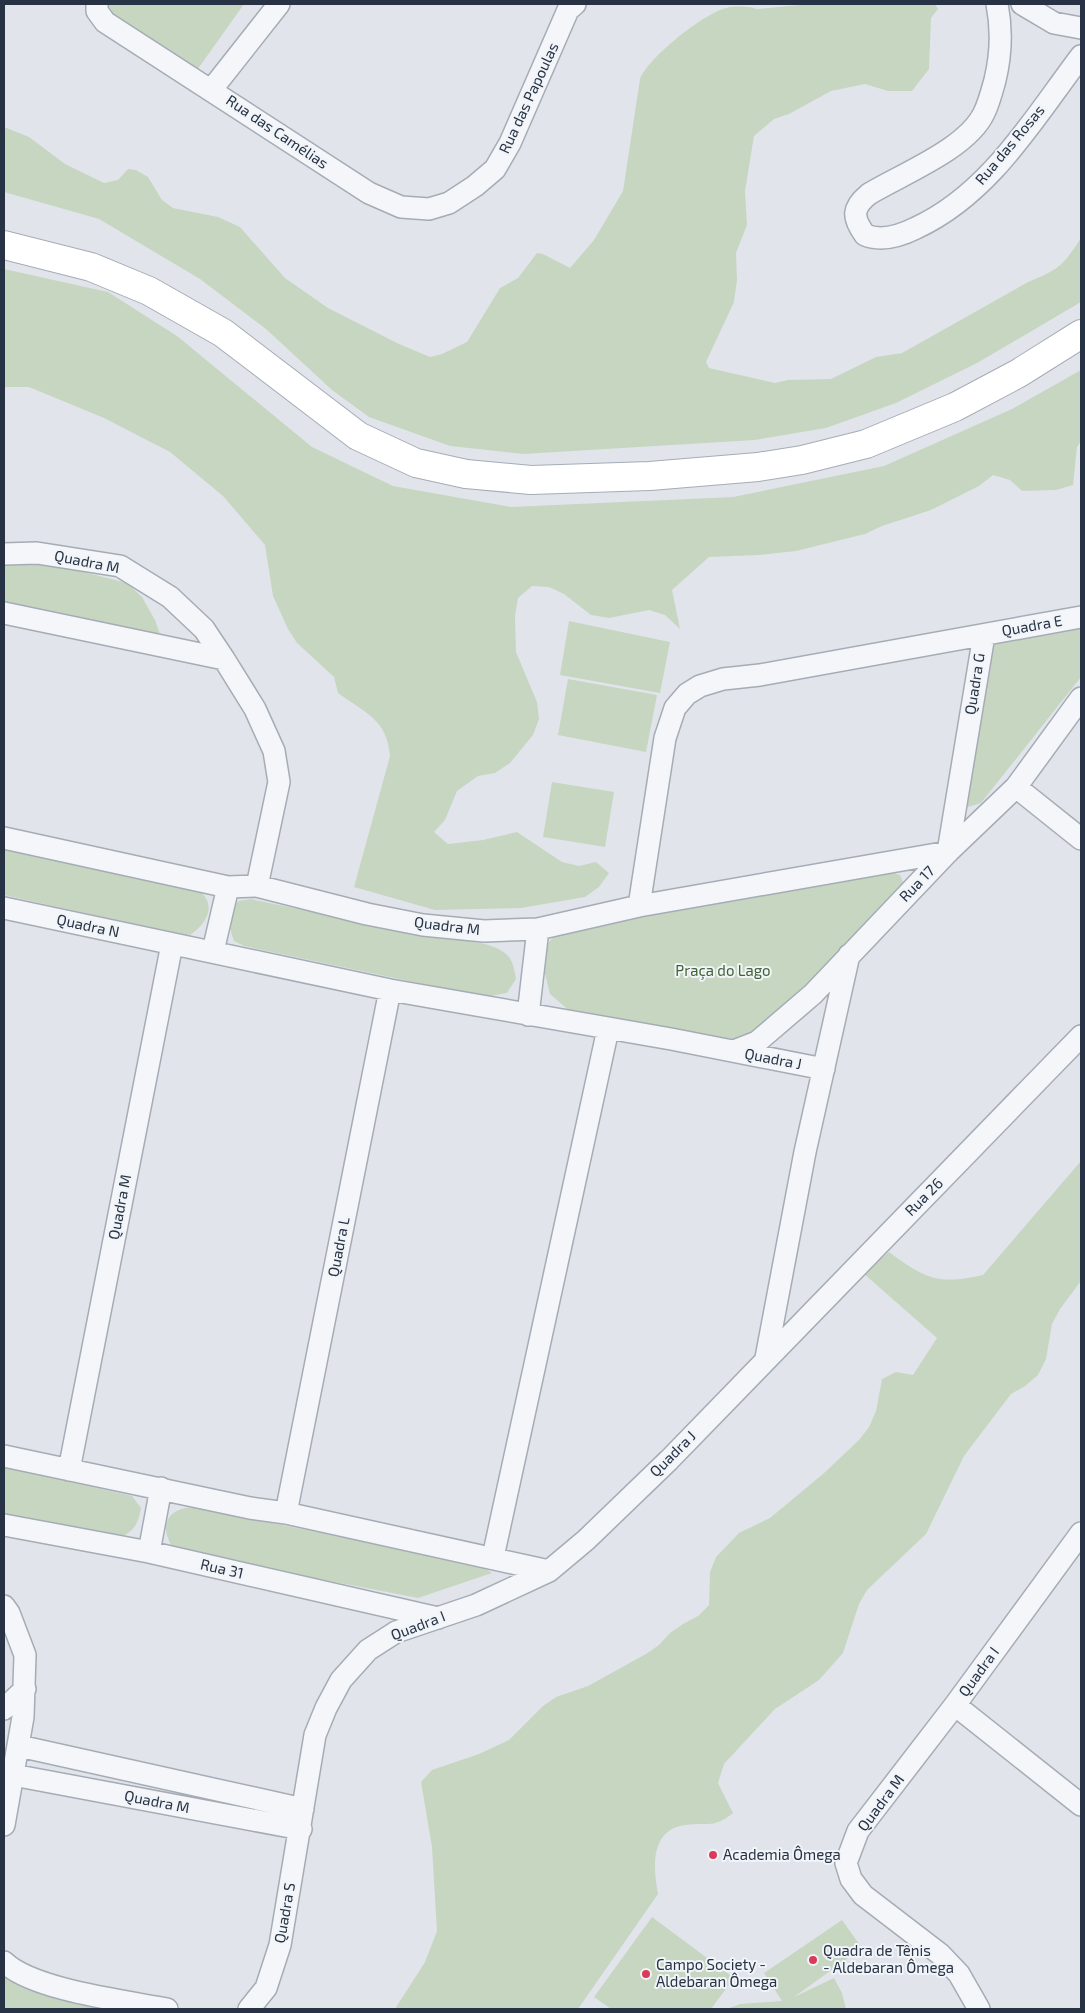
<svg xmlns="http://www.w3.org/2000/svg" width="1085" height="2013" viewBox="0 0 1085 2013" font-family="'Exo 2',sans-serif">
<rect width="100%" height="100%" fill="#e1e5eb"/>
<path fill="#c7d6c1" d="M 101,4 L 244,4 L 195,73 L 109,20 Z
M 812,4 L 935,4 L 938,9 L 931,18 L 929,69 L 912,91 L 888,91 L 865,84 L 831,91 L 789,114 L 774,119 L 754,136 L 745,191 L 747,225 L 736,253 L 737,280 L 734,302 L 706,362 L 709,368 L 775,383 L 788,380 L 831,379 L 876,357 L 902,353 L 1028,282 C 1059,269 1062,267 1081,238 L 1081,302 L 977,363 L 896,403 L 826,428 L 755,440 L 523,454 L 450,446 L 369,417 L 332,390 L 266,329 L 200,279 L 99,219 L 4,192 L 4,127 L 29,137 L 65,164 L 104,183 L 118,180 L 128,169 L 136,170 L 148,177 L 162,200 L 173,208 L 218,217 L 240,227 L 285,278 L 328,308 L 399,344 L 430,357 L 442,354 L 467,342 L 500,288 L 518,278 L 537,253 L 543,254 L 570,268 L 594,240 L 623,191 L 640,79 C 649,57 703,14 726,8 C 736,6 748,6 757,9 Z
M 4,269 L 108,292 L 177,336 L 312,447 L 393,486 L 511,507 L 733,497 L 884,466 L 1012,409 L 1081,370 L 1081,441 L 1077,447 L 1073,485 L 1056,490 L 1022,491 L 1010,480 L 993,475 L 979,486 L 931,510 L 882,526 L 865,534 L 796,551 L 759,555 L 709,557 L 672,590 L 680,629 L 665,615 L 649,610 L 609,618 L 591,615 L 564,594 L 549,587 L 532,586 L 518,598 L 515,616 L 516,652 L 537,702 L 539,719 L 533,735 L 510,763 L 495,773 L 478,776 L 457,791 L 445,820 L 434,832 L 448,844 L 483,840 L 517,832 L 562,862 L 579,866 L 596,862 L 609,873 L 599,887 L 585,897 L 521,908 L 435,910 L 354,887 L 390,756 C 387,719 365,713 338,693 L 334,677 L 297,643 L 288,629 L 273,596 L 265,545 L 223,496 L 170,452 L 104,418 L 29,387 L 4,387 Z
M 4,562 L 44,562 L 127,583 L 142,597 L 155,620 L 162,640 L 4,604 Z
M 569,621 L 670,642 L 660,693 L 560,675 Z
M 1081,623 L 1081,677 L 981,803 L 968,807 L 963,796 L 995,641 Z
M 568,679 L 657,695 L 646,752 L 558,735 Z
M 552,782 L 614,792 L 605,847 L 543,837 Z
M 4,847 L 195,887 C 218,903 209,922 190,935 L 179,934 L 4,895 Z
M 889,872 L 900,875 L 903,882 L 901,887 L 798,995 L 772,1019 L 737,1043 L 573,1014 L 550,994 L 541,957 L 549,942 L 559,931 Z
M 251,899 L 360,922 L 485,944 C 507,951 513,956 516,979 L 507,993 L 484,997 L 244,946 L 234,941 C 228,924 227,916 238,901 Z
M 1081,1161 L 1081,1281 L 1060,1309 L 1052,1324 L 1046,1359 L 1038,1375 L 1025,1386 L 1011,1394 L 964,1456 L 926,1534 L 867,1590 L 859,1604 L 843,1653 L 819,1680 L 775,1709 L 724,1764 L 718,1783 L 733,1813 C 713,1829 709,1822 686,1825 C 650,1829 653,1867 658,1894 L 578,2009 L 395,2009 L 425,1962 L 437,1931 L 432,1847 L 421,1782 L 432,1770 L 479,1754 L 509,1740 L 543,1706 L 556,1697 L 588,1686 L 646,1654 L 659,1645 L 670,1633 L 683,1624 L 698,1616 L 709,1605 L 710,1572 L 716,1557 L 739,1533 L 770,1518 L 823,1474 L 859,1440 L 869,1427 L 876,1411 L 882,1379 L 896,1372 L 913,1375 L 937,1338 L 863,1273 L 889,1252 C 926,1279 937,1285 983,1275 Z
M 4,1467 L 132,1496 L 141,1508 C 138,1525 134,1531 118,1539 L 4,1515 Z
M 193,1507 L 480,1565 L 492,1573 L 418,1598 L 230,1562 L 173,1548 C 159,1526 166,1509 193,1507 Z
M 652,1917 L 734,1978 L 711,2009 L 611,2009 L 594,1997 Z
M 842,1920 L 862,1948 L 794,1997 L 834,1978 L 842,1993 L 846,2009 L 727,2009 L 740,2004 L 782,2001 L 764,1973 Z
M 4,1973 L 114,2009 L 4,2009 Z"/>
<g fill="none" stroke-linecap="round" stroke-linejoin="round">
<g stroke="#a5acb6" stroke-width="24">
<path id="street" d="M 97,4 L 97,11 L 105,22 L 369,193 L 401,207 L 429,209 L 449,203 L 475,186 L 495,169 L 510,143 L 568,10 L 575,4
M 997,4 C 1002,29 1001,55 995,80 C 992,91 989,103 984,113 C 967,149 902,174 869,194 C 852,208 852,217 865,235 C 882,242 900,236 916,228 C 990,194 1034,118 1081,56
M 1022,4 L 1054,23 L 1081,28
M 212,89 L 279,4
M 4,554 L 37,553 L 120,566 L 170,597 L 204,629 L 224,659 L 255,709 L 274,751 L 279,782 L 257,886
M 4,613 L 224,659
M 1016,787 L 1081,839
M 4,838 L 228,887 L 257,886 L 367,914 L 423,925 L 484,931 L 538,929 L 639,906 L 948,852 L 984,635
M 639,906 L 665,738 L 675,708 L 687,694 L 700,686 L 723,679 L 760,675 L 1081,617
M 4,908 L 390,990 L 671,1039 L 824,1069
M 213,951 L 228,887
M 528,1015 L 538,929
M 734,1051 L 757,1042 L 813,994 L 948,852 L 1016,787 L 1081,698
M 766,1358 L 805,1152 L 849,955
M 4,1456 L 250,1508 L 286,1513 L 549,1571
M 69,1470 L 172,944
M 286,1513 L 390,990
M 4,1525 L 149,1552 L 438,1618
M 149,1552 L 161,1488
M 493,1557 L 608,1029
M 4,1606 L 9,1613 L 25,1655 L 23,1717 L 4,1825
M 955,1705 L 1081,1805
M 4,1709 L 25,1689
M 19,1746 L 303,1809
M 13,1775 L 301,1829
M 4,1962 C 33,1990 125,2001 167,2009
M 249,2009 L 266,1988 L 280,1945 L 315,1735 L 326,1708 L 341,1680 L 368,1650 L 396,1632 L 476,1605 L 549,1571 L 586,1540 L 669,1460 L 1081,1036
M 979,2009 L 959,1974 L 940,1954 L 863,1895 L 851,1879 L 846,1863 L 858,1831 L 955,1705 L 1081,1533"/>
</g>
<g stroke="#a5acb6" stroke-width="30">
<path id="secondary" d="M 4,245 L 91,267 L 149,291 L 223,333 L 358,436 L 416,463 L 466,474 L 531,480 L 650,476 L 758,467 L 802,460 L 866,444 L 955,407 L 1019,373 L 1081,334"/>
</g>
<use href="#street" stroke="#f4f6f9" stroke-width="21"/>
<use href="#secondary" stroke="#fff" stroke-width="28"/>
</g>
<g fill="#db3b59" stroke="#f1f4f8" stroke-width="2">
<circle cx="713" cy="1855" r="5"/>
<circle cx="813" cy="1960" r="5"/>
<circle cx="646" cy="1974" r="5"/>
</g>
<g text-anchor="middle" stroke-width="4" stroke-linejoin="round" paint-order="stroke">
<g font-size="15" fill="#273344" stroke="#f1f4f8">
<text transform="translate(529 98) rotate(-65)" y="5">Rua das Papoulas</text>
<text transform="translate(277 132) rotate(34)" y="5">Rua das Camélias</text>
<text transform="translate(1010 145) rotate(-50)" y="5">Rua das Rosas</text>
<text transform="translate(87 562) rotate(11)" y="5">Quadra M</text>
<text transform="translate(1032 626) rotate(-10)" y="5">Quadra E</text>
<text transform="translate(975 684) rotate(-81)" y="5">Quadra G</text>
<text transform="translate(917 884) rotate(-46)" y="5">Rua 17</text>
<text transform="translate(88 926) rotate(12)" y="5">Quadra N</text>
<text transform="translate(447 926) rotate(7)" y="5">Quadra M</text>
<text transform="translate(773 1059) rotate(11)" y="5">Quadra J</text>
<text transform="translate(924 1197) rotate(-45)" y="5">Rua 26</text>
<text transform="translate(120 1207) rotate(-79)" y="5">Quadra M</text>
<text transform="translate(339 1247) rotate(-79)" y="5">Quadra L</text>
<text transform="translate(673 1454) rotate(-45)" y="5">Quadra J</text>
<text transform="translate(222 1569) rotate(13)" y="5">Rua 31</text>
<text transform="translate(418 1626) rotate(-21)" y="5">Quadra I</text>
<text transform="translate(979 1672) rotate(-54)" y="5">Quadra I</text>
<text transform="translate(157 1802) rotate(11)" y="5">Quadra M</text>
<text transform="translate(881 1803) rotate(-53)" y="5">Quadra M</text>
<text transform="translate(285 1913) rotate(-80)" y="5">Quadra S</text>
</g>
<g font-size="15" fill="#3e6233" stroke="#f1f4f8">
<text x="723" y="976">Praça do Lago</text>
</g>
<g font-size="15" fill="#273344" stroke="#f1f4f8" text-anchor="start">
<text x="723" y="1860">Academia Ômega</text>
<text x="823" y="1956">Quadra de Tênis<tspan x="823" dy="17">- Aldebaran Ômega</tspan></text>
<text x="656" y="1970">Campo Society -<tspan x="656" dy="17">Aldebaran Ômega</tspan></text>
</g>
</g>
<rect width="1085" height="2013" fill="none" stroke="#273344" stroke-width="10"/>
</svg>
